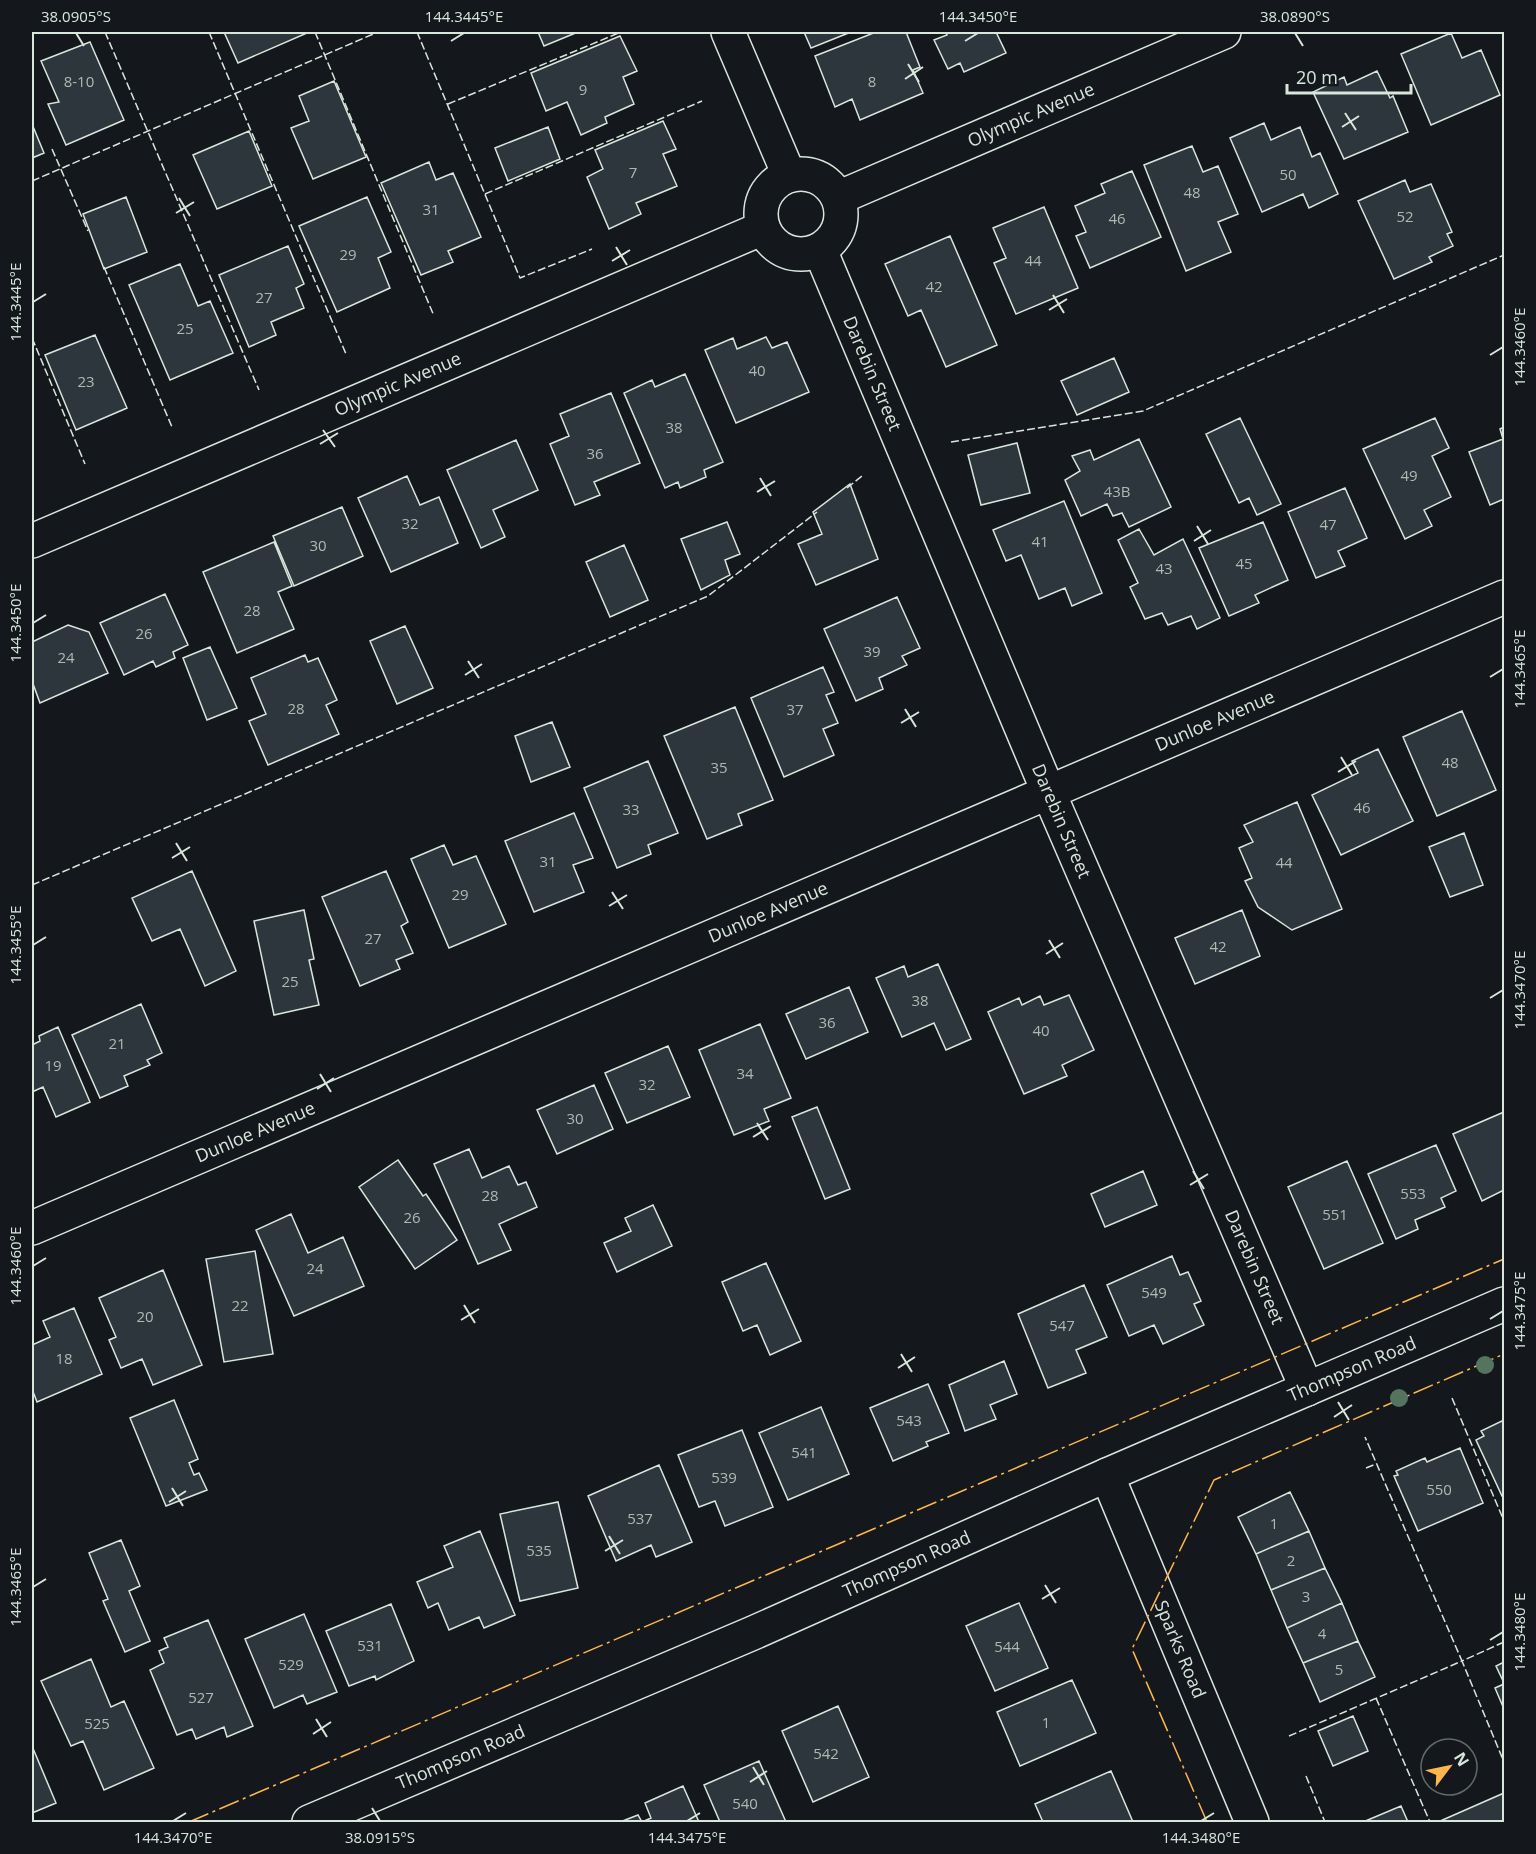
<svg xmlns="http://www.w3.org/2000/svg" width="1536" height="1854" viewBox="0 0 1536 1854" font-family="'Open Sans',sans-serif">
<rect width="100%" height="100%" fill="#14181c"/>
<path fill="#2c363c" stroke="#d8e6dc" stroke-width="1.5" d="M 224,32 L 306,32 L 307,33 L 238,63 Z
M 538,32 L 578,32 L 544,46 Z
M 804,32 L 851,32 L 811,48 Z
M 876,32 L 906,32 L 920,67 L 913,70 L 923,93 L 860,120 L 852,99 L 835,107 L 815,56 Z
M 945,32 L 996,32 L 1006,53 L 964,72 L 960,63 L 948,69 L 934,40 L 947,35 Z
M 1451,33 L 1462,58 L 1481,50 L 1500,95 L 1431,125 L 1401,54 Z
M 620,36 L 637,71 L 623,77 L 634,104 L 605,117 L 607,123 L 581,135 L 567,102 L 546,111 L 531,73 Z
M 90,42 L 124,120 L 66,145 L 48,104 L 59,102 L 41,61 Z
M 1377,71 L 1390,98 L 1393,96 L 1408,132 L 1344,159 L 1313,92 L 1344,77 L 1347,85 Z
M 334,81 L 366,157 L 313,179 L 291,128 L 309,121 L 299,96 Z
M 663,121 L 676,149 L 663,154 L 677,186 L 636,203 L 641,214 L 609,229 L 587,177 L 603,169 L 595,150 Z
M 1264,123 L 1271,140 L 1300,127 L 1312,157 L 1320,153 L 1338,194 L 1309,208 L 1303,194 L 1262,212 L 1230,138 Z
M 32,124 L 44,153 L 32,158 Z
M 548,127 L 560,159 L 508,181 L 495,148 Z
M 249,131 L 272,186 L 217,209 L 193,155 Z
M 1192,146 L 1203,172 L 1218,166 L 1238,214 L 1218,222 L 1231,252 L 1186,271 L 1144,165 Z
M 429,162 L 436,180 L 453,173 L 481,237 L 448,251 L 453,262 L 421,275 L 381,183 Z
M 1132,171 L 1161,237 L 1090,268 L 1076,236 L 1086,232 L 1075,206 L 1105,193 L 1101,184 Z
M 1405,180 L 1410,192 L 1431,184 L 1452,232 L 1447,234 L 1453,246 L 1429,257 L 1432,262 L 1394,279 L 1358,201 Z
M 126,197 L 147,252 L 104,269 L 83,214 Z
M 367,197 L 391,252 L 378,258 L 390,288 L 337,312 L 299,226 Z
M 1044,207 L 1078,288 L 1016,314 L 994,263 L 1006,258 L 993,228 Z
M 950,236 L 997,345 L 946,367 L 921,310 L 908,316 L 885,264 Z
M 288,246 L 304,284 L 296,288 L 304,308 L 271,322 L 276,335 L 249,347 L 219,275 Z
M 180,264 L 198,306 L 210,301 L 233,353 L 170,380 L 129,285 Z
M 95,335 L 127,408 L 76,430 L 45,355 Z
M 766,337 L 772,348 L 787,342 L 809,392 L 736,423 L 705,350 L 733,338 L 737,349 Z
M 1114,358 L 1129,392 L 1077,415 L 1061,381 Z
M 685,374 L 723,462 L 704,470 L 706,477 L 680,488 L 678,482 L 665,488 L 624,393 L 652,380 L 655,387 Z
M 611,393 L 640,463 L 594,482 L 600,495 L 575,505 L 550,444 L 569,436 L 560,414 Z
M 1240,418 L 1281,504 L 1257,515 L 1249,498 L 1239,503 L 1206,434 Z
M 1435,418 L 1449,448 L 1432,456 L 1451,497 L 1424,510 L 1432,526 L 1405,539 L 1363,449 Z
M 1504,427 L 1504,499 L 1490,505 L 1469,452 L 1503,439 L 1500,429 Z
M 1139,439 L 1171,507 L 1129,527 L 1122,513 L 1113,516 L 1107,504 L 1081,516 L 1065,480 L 1080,471 L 1072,456 L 1090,450 L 1094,460 Z
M 516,440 L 538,490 L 493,510 L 505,537 L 481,548 L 447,470 Z
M 1017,443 L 1030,493 L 981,505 L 968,455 Z
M 407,476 L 420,505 L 439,497 L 458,543 L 391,572 L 358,498 Z
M 850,484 L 878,559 L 816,585 L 798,544 L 822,534 L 813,512 Z
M 1345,488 L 1367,538 L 1338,551 L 1345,566 L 1316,578 L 1288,512 Z
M 1064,501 L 1102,593 L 1072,606 L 1065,588 L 1039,599 L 1021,555 L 1006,561 L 993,530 Z
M 342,507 L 363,556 L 294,586 L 273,536 Z
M 727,522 L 740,554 L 725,560 L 730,575 L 701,590 L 681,539 Z
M 1263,522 L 1288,580 L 1255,595 L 1259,603 L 1229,616 L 1199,548 Z
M 1139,529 L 1154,555 L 1183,539 L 1220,618 L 1197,629 L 1191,616 L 1168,625 L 1162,613 L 1145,619 L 1130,587 L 1138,583 L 1118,540 Z
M 274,542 L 292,586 L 278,592 L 294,629 L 237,653 L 203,572 Z
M 624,545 L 648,600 L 610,617 L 586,562 Z
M 165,594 L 188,645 L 173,652 L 175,658 L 156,667 L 153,661 L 124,675 L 100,623 Z
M 897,597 L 920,648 L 902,656 L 907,665 L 879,678 L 883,689 L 856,701 L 824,629 Z
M 68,625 L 89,632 L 108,673 L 40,703 L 32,681 L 32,642 Z
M 405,626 L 433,688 L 397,704 L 370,641 Z
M 210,647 L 237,708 L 207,720 L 183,658 Z
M 305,655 L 308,662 L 318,658 L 337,700 L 326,705 L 339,734 L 268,765 L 249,721 L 266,714 L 251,678 Z
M 823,667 L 834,692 L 826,695 L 838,723 L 823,729 L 834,755 L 784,777 L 751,698 Z
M 735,707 L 773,800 L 738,814 L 742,825 L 707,839 L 664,736 Z
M 1462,711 L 1496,790 L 1437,816 L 1403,737 Z
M 552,722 L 570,767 L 531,782 L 515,736 Z
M 1378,749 L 1413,821 L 1341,855 L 1312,795 L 1358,773 L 1352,761 Z
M 648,761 L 678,833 L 648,845 L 651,854 L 617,868 L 584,788 Z
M 1297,802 L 1342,909 L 1292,930 L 1258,907 L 1245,881 L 1252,878 L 1239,848 L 1253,842 L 1244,825 Z
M 574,813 L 593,858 L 573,865 L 584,892 L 534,912 L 505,841 Z
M 1464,833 L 1483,885 L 1450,897 L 1429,847 Z
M 444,845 L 453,865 L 476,856 L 506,924 L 449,948 L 411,859 Z
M 192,871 L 236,971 L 205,986 L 180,929 L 152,941 L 132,898 Z
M 386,871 L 408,922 L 401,926 L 413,953 L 396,960 L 400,969 L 360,986 L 322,897 Z
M 304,910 L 314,959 L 309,960 L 319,1005 L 274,1015 L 254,921 Z
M 1242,910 L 1260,956 L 1195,984 L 1175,938 Z
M 938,964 L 971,1039 L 946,1050 L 934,1023 L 902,1037 L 876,978 L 904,966 L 908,977 Z
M 849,987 L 868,1032 L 806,1059 L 786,1014 Z
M 1069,995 L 1094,1050 L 1062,1065 L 1067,1076 L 1024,1094 L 988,1012 L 1019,998 L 1022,1005 L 1040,996 L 1044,1005 Z
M 141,1004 L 162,1053 L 147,1060 L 150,1065 L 124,1076 L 128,1086 L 100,1098 L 72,1035 Z
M 760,1024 L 791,1098 L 764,1109 L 769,1121 L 734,1135 L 699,1050 Z
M 58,1027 L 90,1102 L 56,1117 L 43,1087 L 32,1092 L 32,1045 L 40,1041 L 39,1036 Z
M 668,1046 L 690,1097 L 627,1123 L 605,1073 Z
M 594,1085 L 613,1129 L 557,1154 L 537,1110 Z
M 817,1107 L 850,1189 L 825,1199 L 792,1117 Z
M 1504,1112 L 1504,1190 L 1482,1201 L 1453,1134 Z
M 1436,1145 L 1456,1191 L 1441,1198 L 1445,1207 L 1415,1220 L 1418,1229 L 1396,1239 L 1368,1174 Z
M 469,1149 L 482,1178 L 509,1166 L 518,1185 L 526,1182 L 537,1207 L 499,1224 L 511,1250 L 478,1264 L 434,1164 Z
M 398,1160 L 423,1196 L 426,1194 L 457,1240 L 415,1269 L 359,1187 Z
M 1347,1161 L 1383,1243 L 1324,1269 L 1288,1187 Z
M 1143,1171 L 1157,1205 L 1105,1227 L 1091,1194 Z
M 653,1205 L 672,1246 L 617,1272 L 604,1243 L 631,1231 L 625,1218 Z
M 291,1214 L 308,1253 L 343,1237 L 364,1286 L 294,1316 L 256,1230 Z
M 255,1251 L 273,1354 L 224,1362 L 206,1259 Z
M 1172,1256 L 1180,1275 L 1188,1272 L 1201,1301 L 1194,1304 L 1204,1325 L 1163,1344 L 1154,1325 L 1129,1336 L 1107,1285 Z
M 766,1263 L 801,1341 L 770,1355 L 757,1325 L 743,1331 L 722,1282 Z
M 163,1270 L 202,1365 L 153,1385 L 142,1359 L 121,1368 L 109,1340 L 116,1337 L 99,1298 Z
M 1084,1285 L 1107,1337 L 1076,1350 L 1086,1373 L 1048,1388 L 1018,1314 Z
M 74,1308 L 102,1374 L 37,1402 L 32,1389 L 32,1345 L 50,1337 L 43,1321 Z
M 1004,1361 L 1017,1394 L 990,1405 L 996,1419 L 965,1431 L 949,1385 Z
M 928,1384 L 949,1433 L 926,1442 L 928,1446 L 893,1461 L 870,1408 Z
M 174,1400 L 198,1459 L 189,1463 L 194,1475 L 199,1473 L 207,1490 L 166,1506 L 130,1418 Z
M 821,1407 L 849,1474 L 788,1500 L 759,1433 Z
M 1504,1420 L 1504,1495 L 1502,1496 L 1476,1440 L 1484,1436 L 1481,1431 Z
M 742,1430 L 773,1507 L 725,1526 L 715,1501 L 699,1507 L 678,1455 Z
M 1460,1448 L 1483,1503 L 1418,1531 L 1394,1476 L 1398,1475 L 1396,1471 L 1425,1458 L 1427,1462 Z
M 659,1465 L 692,1542 L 656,1557 L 651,1545 L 616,1561 L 588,1496 Z
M 1290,1492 L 1309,1531 L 1256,1554 L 1238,1517 Z
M 558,1502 L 578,1588 L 520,1601 L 500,1514 Z
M 480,1531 L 515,1615 L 484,1628 L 479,1617 L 449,1630 L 438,1603 L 428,1608 L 417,1582 L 453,1567 L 444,1546 Z
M 1309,1531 L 1325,1568 L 1271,1590 L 1256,1554 Z
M 121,1540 L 140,1586 L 129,1591 L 150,1641 L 125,1652 L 103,1601 L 108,1599 L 89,1553 Z
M 1325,1568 L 1342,1603 L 1287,1628 L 1271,1590 Z
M 1019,1603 L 1048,1668 L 995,1691 L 966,1626 Z
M 1342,1603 L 1358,1641 L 1303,1663 L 1287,1628 Z
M 391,1604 L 414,1661 L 376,1680 L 375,1676 L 349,1686 L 326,1631 Z
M 304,1614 L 337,1692 L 307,1704 L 303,1695 L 274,1708 L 245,1639 Z
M 208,1620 L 253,1726 L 227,1737 L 224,1727 L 196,1739 L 192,1729 L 177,1735 L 150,1670 L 164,1663 L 159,1651 L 168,1647 L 164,1638 Z
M 1358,1641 L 1375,1677 L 1320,1702 L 1303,1663 Z
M 91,1659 L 111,1707 L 124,1701 L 154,1768 L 104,1790 L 83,1741 L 71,1746 L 41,1681 Z
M 1504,1662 L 1504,1683 L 1496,1666 Z
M 1072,1680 L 1096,1733 L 1020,1766 L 997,1712 Z
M 1504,1684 L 1504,1709 L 1495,1688 Z
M 838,1706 L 869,1777 L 813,1802 L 782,1731 Z
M 1353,1716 L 1368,1751 L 1333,1766 L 1318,1731 Z
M 32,1746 L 56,1803 L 32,1813 Z
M 759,1761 L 786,1822 L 720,1822 L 704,1785 Z
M 1111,1771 L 1133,1822 L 1043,1822 L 1035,1804 Z
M 683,1786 L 699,1822 L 620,1822 L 638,1815 L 642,1822 L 651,1818 L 645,1803 Z
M 1504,1793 L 1504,1822 L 1438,1822 Z
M 1401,1806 L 1408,1822 L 1363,1822 Z"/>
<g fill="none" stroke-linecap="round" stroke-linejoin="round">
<g stroke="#d8e6dc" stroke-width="36">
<g id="minor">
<path d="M 728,32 L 789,175"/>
<circle cx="801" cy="214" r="40"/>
<path id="s1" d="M 838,198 L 1224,32"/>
<path id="s2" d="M 820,250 L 1048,791 L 1307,1389"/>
<path id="s3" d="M 32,541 L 763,228"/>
<path id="s4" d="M 32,1228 L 1504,597"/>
<path id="s5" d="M 1107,1475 L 1252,1822"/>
</g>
</g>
<g stroke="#d8e6dc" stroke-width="36">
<g id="major">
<path id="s6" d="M 309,1822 L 753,1633 L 1107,1475 L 1504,1304"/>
</g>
</g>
<use href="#minor" stroke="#14181c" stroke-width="33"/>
<use href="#major" stroke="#14181c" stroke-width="33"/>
<path stroke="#d8e6dc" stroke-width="1.5" stroke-dasharray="8 3" stroke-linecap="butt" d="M 105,32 L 259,390
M 209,32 L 346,354
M 315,32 L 434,316
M 417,32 L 520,278 L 592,249
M 448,104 L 621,32
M 52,149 L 88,231
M 32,181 L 378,32
M 485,194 L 702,101
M 104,267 L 172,427
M 32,338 L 85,464
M 951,442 L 1143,411 L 1504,255
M 847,488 L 862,476
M 32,885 L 708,596 L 817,512
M 1452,1398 L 1504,1521
M 1366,1468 L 1376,1464
M 1504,1642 L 1462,1661 L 1504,1762
M 1376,1698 L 1430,1822
M 1289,1736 L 1462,1661 L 1365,1437
M 1306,1776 L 1325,1822"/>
<path stroke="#ffb74d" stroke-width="1.5" stroke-dasharray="21 4.5 3 4.5" stroke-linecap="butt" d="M 189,1822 L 1504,1259
M 1207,1822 L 1132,1649 L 1214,1480 L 1504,1354"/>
</g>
<g fill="#55745f">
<circle cx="1485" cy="1365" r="9"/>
<circle cx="1399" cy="1398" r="9"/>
</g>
<path fill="none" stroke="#d8e6dc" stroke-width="2" d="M 76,33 L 84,46M 1295,33 L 1303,46M 451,41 L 464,33M 965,41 L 978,33M 908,64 L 919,82M 905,79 L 923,67M 1345,113 L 1356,130M 1342,127 L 1359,116M 179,198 L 190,216M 176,213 L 194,202M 616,247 L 627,265M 612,261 L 630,250M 1053,295 L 1064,313M 33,302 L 46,294M 1049,310 L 1067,299M 1490,355 L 1503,347M 323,430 L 335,447M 320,444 L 338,433M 760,478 L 771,496M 757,492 L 775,481M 1197,526 L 1208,544M 1194,541 L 1211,530M 33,623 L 46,615M 468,661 L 479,678M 465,675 L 482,664M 1490,677 L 1503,669M 905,709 L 916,727M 901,723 L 919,712M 1341,757 L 1352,775M 1338,772 L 1356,761M 176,843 L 187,861M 172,858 L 190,847M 612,892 L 623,909M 609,906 L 627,895M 1049,940 L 1060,958M 33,945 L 46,937M 1046,954 L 1063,943M 1490,998 L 1503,990M 320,1074 L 331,1092M 317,1089 L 334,1078M 757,1123 L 768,1140M 753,1137 L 771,1126M 1193,1171 L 1204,1189M 1190,1185 L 1208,1174M 33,1266 L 46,1258M 464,1305 L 475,1323M 1490,1319 L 1503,1311M 461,1320 L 479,1309M 901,1354 L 912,1372M 898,1368 L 915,1357M 1338,1402 L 1349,1420M 1334,1417 L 1352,1405M 172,1488 L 183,1506M 169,1502 L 186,1491M 609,1536 L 620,1554M 605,1551 L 623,1540M 1045,1585 L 1056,1603M 33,1587 L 46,1579M 1042,1599 L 1060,1588M 1490,1640 L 1503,1632M 316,1719 L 327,1737M 313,1734 L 331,1722M 753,1767 L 764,1785M 750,1782 L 767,1771M 372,1808 L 380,1821M 173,1821 L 186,1813M 687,1821 L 700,1813M 1201,1821 L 1214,1813"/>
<g text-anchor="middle" stroke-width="4.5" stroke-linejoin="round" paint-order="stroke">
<g font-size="15" fill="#adbab4">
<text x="79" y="87">8-10</text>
<text x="872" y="87">8</text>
<text x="583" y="95">9</text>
<text x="633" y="178">7</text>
<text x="1288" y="180">50</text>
<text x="1192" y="198">48</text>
<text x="431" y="215">31</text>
<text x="1405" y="222">52</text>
<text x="1117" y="224">46</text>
<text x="348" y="260">29</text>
<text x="1033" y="266">44</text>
<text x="934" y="292">42</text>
<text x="264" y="303">27</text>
<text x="185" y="334">25</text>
<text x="757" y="376">40</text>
<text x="86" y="387">23</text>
<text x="674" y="433">38</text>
<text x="595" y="459">36</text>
<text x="1409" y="481">49</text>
<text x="1117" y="497">43B</text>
<text x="410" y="529">32</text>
<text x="1328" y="530">47</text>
<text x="1040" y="547">41</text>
<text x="318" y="551">30</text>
<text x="1244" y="569">45</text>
<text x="1164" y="574">43</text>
<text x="252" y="616">28</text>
<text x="144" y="639">26</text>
<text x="872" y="657">39</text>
<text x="66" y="663">24</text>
<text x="296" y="714">28</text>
<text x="795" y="715">37</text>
<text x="1450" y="768">48</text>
<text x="719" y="773">35</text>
<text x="1362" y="813">46</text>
<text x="631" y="815">33</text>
<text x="548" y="867">31</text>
<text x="1284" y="868">44</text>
<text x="460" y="900">29</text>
<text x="373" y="944">27</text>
<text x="1218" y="952">42</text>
<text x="290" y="987">25</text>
<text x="920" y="1006">38</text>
<text x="827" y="1028">36</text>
<text x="1041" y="1036">40</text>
<text x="117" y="1049">21</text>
<text x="53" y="1071">19</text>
<text x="745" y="1079">34</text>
<text x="647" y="1090">32</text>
<text x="575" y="1124">30</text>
<text x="1413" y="1199">553</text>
<text x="490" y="1201">28</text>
<text x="1335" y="1220">551</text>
<text x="412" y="1223">26</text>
<text x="315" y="1274">24</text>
<text x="1154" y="1298">549</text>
<text x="240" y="1311">22</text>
<text x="145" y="1322">20</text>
<text x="1062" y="1331">547</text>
<text x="64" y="1364">18</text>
<text x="909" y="1426">543</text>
<text x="804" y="1458">541</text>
<text x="724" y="1483">539</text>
<text x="1439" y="1495">550</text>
<text x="640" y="1524">537</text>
<text x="1274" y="1529">1</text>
<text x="539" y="1556">535</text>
<text x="1291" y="1566">2</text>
<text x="1306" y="1602">3</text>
<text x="1322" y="1639">4</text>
<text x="370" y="1651">531</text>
<text x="1007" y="1652">544</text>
<text x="291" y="1670">529</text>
<text x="1339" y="1675">5</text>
<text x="201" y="1703">527</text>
<text x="1046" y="1728">1</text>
<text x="97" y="1729">525</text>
<text x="826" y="1759">542</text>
<text x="745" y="1809">540</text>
</g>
<g font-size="18" fill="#d8e6dc" stroke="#14181c">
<text dy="6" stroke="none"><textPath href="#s1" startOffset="210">Olympic Avenue</textPath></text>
<text dy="6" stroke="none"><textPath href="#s2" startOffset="134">Darebin Street</textPath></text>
<text dy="6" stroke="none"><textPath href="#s3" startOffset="398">Olympic Avenue</textPath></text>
<text dy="6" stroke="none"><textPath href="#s4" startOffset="1287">Dunloe Avenue</textPath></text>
<text dy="6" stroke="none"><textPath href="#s2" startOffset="620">Darebin Street</textPath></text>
<text dy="6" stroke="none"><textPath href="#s4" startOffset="801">Dunloe Avenue</textPath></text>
<text dy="6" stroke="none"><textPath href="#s4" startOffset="243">Dunloe Avenue</textPath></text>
<text dy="6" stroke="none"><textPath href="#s2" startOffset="1106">Darebin Street</textPath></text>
<text dy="6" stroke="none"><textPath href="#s6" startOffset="1137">Thompson Road</textPath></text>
<text dy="6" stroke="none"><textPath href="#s6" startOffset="651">Thompson Road</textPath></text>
<text dy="6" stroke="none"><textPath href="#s5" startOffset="189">Sparks Road</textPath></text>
<text dy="6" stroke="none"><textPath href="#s6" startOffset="165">Thompson Road</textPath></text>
</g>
</g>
<rect width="1536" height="1854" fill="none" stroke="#14181c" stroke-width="66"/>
<g transform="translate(1449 1767) rotate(58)"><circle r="28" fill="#14181c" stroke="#626a69" stroke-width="1.5"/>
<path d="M0-4.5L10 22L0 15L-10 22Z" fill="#ffb74d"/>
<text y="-9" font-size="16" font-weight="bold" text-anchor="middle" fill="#d8e6dc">N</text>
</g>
<path d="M1287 84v9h124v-9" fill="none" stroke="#d8e6dc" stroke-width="3"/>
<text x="1296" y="84" font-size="18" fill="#d8e6dc" stroke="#14181c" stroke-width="4.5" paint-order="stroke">20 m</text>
<rect x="33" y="33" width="1470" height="1788" fill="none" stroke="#d8e6dc" stroke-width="2"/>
<g font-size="15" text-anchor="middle" fill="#d8e6dc">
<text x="76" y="22">38.0905°S</text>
<text x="464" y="22">144.3445°E</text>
<text x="978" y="22">144.3450°E</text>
<text x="1295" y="22">38.0890°S</text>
<text transform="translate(16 302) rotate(-90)" y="5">144.3445°E</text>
<text transform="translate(1520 347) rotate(-90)" y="5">144.3460°E</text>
<text transform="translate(16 623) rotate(-90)" y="5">144.3450°E</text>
<text transform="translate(1520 669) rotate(-90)" y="5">144.3465°E</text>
<text transform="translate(16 945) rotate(-90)" y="5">144.3455°E</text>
<text transform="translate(1520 990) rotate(-90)" y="5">144.3470°E</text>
<text transform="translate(16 1266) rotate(-90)" y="5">144.3460°E</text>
<text transform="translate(1520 1311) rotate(-90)" y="5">144.3475°E</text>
<text transform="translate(16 1587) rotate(-90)" y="5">144.3465°E</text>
<text transform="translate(1520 1632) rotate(-90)" y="5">144.3480°E</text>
<text x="173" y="1843">144.3470°E</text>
<text x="380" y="1843">38.0915°S</text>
<text x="687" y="1843">144.3475°E</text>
<text x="1201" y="1843">144.3480°E</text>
</g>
</svg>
